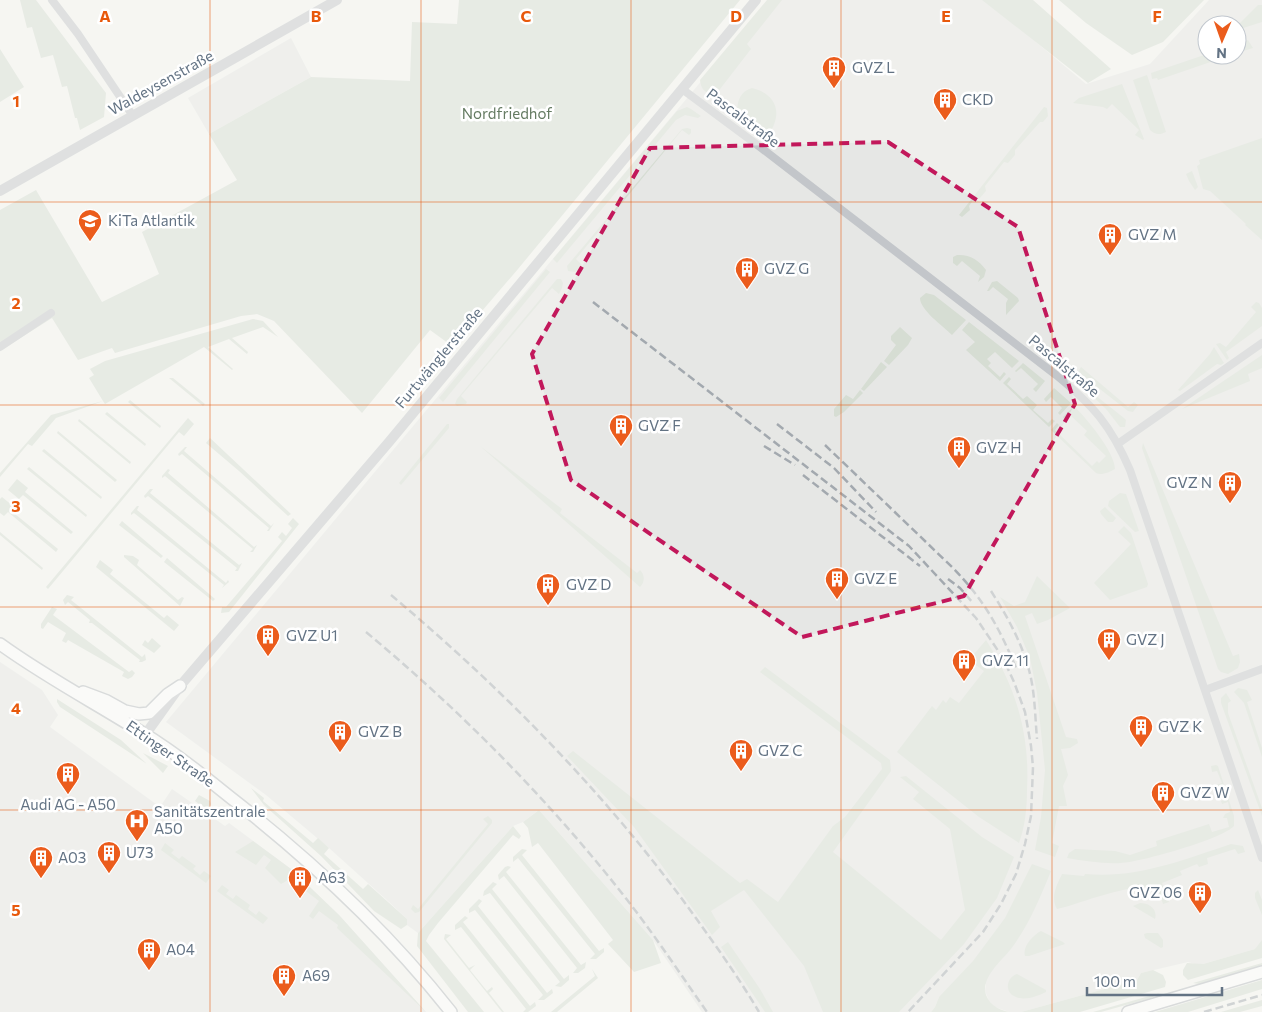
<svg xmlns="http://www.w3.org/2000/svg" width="1262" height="1012" viewBox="0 0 1262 1012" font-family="Commissioner,sans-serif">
<rect width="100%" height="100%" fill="#f5f6f2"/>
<path fill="#e6e7e5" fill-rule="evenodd" d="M 769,0 L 986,0 L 1086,84 L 1150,64 L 1209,0 L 1262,0 L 1262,949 L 1255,949 L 1203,964 L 1198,965 L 1188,962 L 1141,973 L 1137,980 L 1021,1012 L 1009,1012 L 995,1007 L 989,1001 L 985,991 L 986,984 L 939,997 L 935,1007 L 931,1012 L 702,1012 L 653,940 L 539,810 L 523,822 L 513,826 L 418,933 L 407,925 L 407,919 L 389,902 L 329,848 L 266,795 L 166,722 ZM 1207,25 L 1237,25 L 1237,55 L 1207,55 Z
M 291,38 L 311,77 L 209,134 L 188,98 Z
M 0,662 L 42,690 L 58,715 L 50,727 L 160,807 L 172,789 L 225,826 L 229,823 L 291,869 L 339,915 L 426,1012 L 0,1012 Z"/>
<path fill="#d6ddd3" d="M 20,0 L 36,0 L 106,93 L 104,117 L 80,130 L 77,118 L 75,118 L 67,86 L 62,87 L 53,55 L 41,58 L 32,27 L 27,28 Z
M 459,0 L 740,0 L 518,269 L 452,346 L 430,330 L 362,413 L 274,321 L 257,314 L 241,316 L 115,353 L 112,348 L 78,360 L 52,318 L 0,351 L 0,210 L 36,190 L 102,302 L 159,274 L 142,232 L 237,180 L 209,134 L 311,77 L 410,81 L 412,22 L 457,24 Z
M 767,0 L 782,0 L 747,44 L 751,49 L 717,93 L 711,95 C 704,91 701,89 700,80 Z
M 982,0 L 1033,0 L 1111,69 L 1088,83 Z
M 1059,0 L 1204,0 L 1163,42 L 1132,55 L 1086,23 Z
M 1258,5 L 1262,5 L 1262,22 L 1237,30 L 1237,26 Z
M 1248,40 L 1253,48 L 1237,53 L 1237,44 Z
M 0,49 L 24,87 L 0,102 Z
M 1207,54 L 1231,55 L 1158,80 L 1157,78 L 1152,79 L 1151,73 Z
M 1147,75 L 1166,132 C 1160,135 1155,135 1150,130 L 1133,80 Z
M 1122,84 L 1144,139 L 1143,140 L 1135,135 L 1139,130 L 1112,104 L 1107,109 L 1103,107 L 1073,103 L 1079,98 Z
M 752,88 C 772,93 782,107 773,127 C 770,132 769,136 763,137 L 738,118 C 736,105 738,92 752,88 Z
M 687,107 L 691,109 L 701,116 L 698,118 L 685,115 L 676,120 L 557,263 L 553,259 L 677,111 Z
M 1044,107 L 1047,108 L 1048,116 L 1043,122 L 1040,122 L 1015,150 L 1015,155 L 1008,163 L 1004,162 L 985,186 L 986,191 L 979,199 L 974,199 L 969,206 L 970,210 L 962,217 L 959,215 Z
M 687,128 L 691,129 L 691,133 L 689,135 L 682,130 L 576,259 L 582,265 L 575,272 L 568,271 L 567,266 L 682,129 Z
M 1262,138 L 1262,240 L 1245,225 L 1246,224 L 1210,191 L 1203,189 L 1197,166 L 1200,164 L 1199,160 Z
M 1192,171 L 1198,187 L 1195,190 L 1189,181 L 1186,174 Z
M 957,255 C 969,254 979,260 986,270 L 984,277 L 978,282 L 980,276 L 962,261 L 957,266 L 953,263 L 953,257 Z
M 546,269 L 550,272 L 443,402 L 439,398 Z
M 557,279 L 561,279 L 563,283 L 562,288 L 559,294 L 552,288 L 461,396 L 467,402 L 466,404 L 457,406 L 455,404 L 457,399 Z
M 997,281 L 1018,298 L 1019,301 L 1006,315 L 1006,303 L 1008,299 L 993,287 L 989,291 L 987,291 L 992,282 Z
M 926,293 L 934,295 L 966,320 L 952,335 C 943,326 920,310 920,298 Z
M 1256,302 L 1259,303 L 1262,308 L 1262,326 L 1226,352 L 1229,358 L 1227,360 L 1216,344 L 1220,343 L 1226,347 L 1256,312 L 1251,307 Z
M 253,319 L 263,321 L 278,337 L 263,327 L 232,338 L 248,352 L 247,354 L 229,339 L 208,347 L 233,369 L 232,370 L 204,347 L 105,404 L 103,401 L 56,418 L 32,446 L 28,444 L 0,477 L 0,473 L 51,415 L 103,401 L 89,378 L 94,375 L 90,369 L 105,361 Z
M 969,322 L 1019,361 L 1012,368 L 995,352 L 987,359 L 991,363 L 988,366 L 1000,377 L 1004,372 L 1006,374 L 1000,381 L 966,350 L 975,342 L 962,330 Z
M 900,327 L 912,338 L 908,345 L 889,365 L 884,361 L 896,345 L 891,340 L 891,336 Z
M 1214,347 L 1224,363 L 1221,365 L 1217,364 L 1180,391 L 1178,390 L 1210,354 Z
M 1262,355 L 1262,368 L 1248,374 L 1250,381 L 1182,409 Z
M 881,362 L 887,367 L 864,391 L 861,389 Z
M 1023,363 L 1045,381 L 1036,392 L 1033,389 L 1038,384 L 1021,368 L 1016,372 L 1015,371 Z
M 1081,367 L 1128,407 L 1134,402 L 1138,405 L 1133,412 L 1128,411 L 1078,372 Z
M 1009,377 L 1011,379 L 1007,384 L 1023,399 L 1027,396 L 1037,405 L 1033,410 L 1048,423 L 1052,419 L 1055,421 L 1049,427 L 1003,383 Z
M 169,378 L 173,378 L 205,404 L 203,406 Z
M 1076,380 L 1124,418 L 1126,420 L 1125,427 L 1120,427 L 1106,409 Z
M 1054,388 L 1071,403 L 1060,415 L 1058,413 L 1062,408 L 1051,397 L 1046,402 L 1044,399 Z
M 860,390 L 863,393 L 844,412 L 836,417 L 834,416 L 834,409 L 846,395 L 853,399 Z
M 130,400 L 161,426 L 160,428 L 128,402 Z
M 1074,406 C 1086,418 1115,452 1115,469 C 1110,472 1101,476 1096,473 L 1051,430 L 1057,423 L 1059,425 L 1055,430 L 1092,466 L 1097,461 L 1099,463 L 1106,456 L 1084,435 L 1087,431 L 1070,415 L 1065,420 L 1063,417 Z
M 107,412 L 146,444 L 145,446 L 105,414 Z
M 188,418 L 194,424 L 184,436 L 179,432 L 48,589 L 46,587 Z
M 79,419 L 84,423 L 131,462 L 130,464 L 78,421 Z
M 447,424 L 449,424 L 449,428 L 401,485 L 399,483 Z
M 58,431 L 117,480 L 115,482 L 57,433 Z
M 210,438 L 291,514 L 288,516 L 239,471 L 206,443 Z
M 1143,443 L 1233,656 L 1239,654 L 1240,662 L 1238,668 L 1228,674 L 1221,672 L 1218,669 L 1142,448 Z
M 480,446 L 562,509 L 560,513 L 637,573 L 640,570 C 645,575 645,582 640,587 Z
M 185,447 L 187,447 L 184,451 L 271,526 L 274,523 L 269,531 L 267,531 L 269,528 L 182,454 L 179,456 L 178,454 Z
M 44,449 L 102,497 L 101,499 L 42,451 Z
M 29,467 L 87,515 L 86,517 L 27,469 Z
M 168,469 L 170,470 L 168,473 L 254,547 L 257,545 L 253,552 L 250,552 L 253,549 L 165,476 L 162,478 L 162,476 Z
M 17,479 L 28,488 L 25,492 L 73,532 L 71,534 L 23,495 L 19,499 L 8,490 Z
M 150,489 L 153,489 L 150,493 L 239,565 L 242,563 L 238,571 L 235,571 L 237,568 L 148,496 L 145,498 L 144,496 Z
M 1120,493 L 1126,494 L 1139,531 L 1135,532 L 1108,506 L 1109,501 Z
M 2,497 L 13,506 L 10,510 L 58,549 L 56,552 L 8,512 L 4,516 L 0,513 L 0,499 Z
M 137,506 L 139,506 L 137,510 L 226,583 L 228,580 L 229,582 L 222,588 L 224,585 L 134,513 L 131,515 L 131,513 Z
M 1105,507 L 1116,518 L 1113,522 L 1108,522 L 1101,514 L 1100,511 Z
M 293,518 L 299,524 L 229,612 L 221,613 L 222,607 L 226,607 L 282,541 L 278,537 L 282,532 L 286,536 L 292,528 L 288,524 Z
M 122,521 L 163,556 L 161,558 L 119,525 Z
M 1124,526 L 1131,533 L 1148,584 L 1147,587 L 1110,600 L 1094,583 L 1131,544 L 1118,532 Z
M 0,532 L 43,568 L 42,570 L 0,535 Z
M 124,555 L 133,556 L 139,560 L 137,565 L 178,600 L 182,597 L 184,598 L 180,606 L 124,557 Z
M 167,558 L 215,599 L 213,601 L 164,562 Z
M 100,560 L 113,570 L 110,574 L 164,618 L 167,615 L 179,625 L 174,631 L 96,567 Z
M 1037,576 L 1070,608 L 1048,620 L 1037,624 L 1032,613 L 1025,616 L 1066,737 L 1077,739 L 1078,743 L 1070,748 L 1061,749 L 1068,775 L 1063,786 L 1067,806 L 1059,806 L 1052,843 L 1059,846 L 1055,857 L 1035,850 L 1041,817 L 1045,770 L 1037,693 L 1030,658 L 1017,627 L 1000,597 L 1014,606 L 1025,602 Z
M 67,595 L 74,597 L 71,600 L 142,657 L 145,654 L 146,660 L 142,662 L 139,662 L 140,660 L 92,623 L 89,623 L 90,620 L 68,602 L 65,605 L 63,600 Z
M 52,607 L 57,609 L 53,615 L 129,672 L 132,670 L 135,673 L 132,677 L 128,679 L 122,676 L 124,672 L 68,640 L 66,643 L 62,641 L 66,633 L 48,622 L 43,629 L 41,628 L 41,624 Z
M 152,638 L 161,646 L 154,653 L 142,645 L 145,640 L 148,643 Z
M 986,640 C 1016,687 1030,734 1027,790 C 1027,808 1025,827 1019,843 L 979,817 L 897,752 L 932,706 L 936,710 L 943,700 L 946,703 L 950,697 L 959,703 L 984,671 L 969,660 Z
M 765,667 L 890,760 L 891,771 L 833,852 L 941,940 L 965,910 L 950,829 L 913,799 L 919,792 L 900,777 L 906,776 L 982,837 L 1014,857 L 997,898 L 964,944 L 899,1012 L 823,1012 L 804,966 L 744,890 L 711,911 L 720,927 L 712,935 L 634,827 L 567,756 L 573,751 L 740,883 L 747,879 L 778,902 L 833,826 L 845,817 L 882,769 L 881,763 L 760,672 Z
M 1238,688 L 1247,690 L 1252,700 L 1247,702 L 1262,748 L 1262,757 L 1244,703 L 1234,692 Z
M 1226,693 L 1231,701 L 1228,703 L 1228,713 L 1262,808 L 1262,816 L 1221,703 L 1221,698 Z
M 57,699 L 121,740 L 147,764 L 60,707 L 57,702 Z
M 143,753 L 168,766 L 163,773 Z
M 1216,765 L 1218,766 L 1234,816 L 1234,826 C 1222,839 1141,862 1121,863 C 1103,864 1085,861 1067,858 L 1069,853 L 1075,849 L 1115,851 L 1130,855 L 1157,846 L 1156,841 L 1209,824 L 1212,832 L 1229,827 L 1227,818 L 1223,818 L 1225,814 L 1230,812 L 1228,802 L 1222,804 L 1221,801 L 1227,799 L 1223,787 L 1217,788 L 1216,785 L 1222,783 L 1217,771 L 1212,772 L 1211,766 Z
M 251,788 L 264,798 L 263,801 L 313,843 L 318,838 L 329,848 L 324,854 L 363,889 L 368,884 L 407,919 L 407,925 L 401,929 L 374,911 L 321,856 L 264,805 Z
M 199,795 L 210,801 L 211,804 L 207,810 L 195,801 Z
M 539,810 L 653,940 L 661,963 L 634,972 L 608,944 L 613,940 L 538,843 L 532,847 L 528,828 L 523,822 Z
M 488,816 L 492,820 L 492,823 L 419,912 L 415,913 L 411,909 L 413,905 L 418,909 L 488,824 L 483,819 Z
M 513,826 L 521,836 L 519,839 L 513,835 L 438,923 L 429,935 L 426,941 L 484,1012 L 468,1012 L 417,946 L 418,933 Z
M 253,841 L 291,869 L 339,915 L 426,1012 L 337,928 L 338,925 L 319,911 L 313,919 L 309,916 L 319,901 L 290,879 L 281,884 L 265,868 L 271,860 L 264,855 L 256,865 L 235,852 Z
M 165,843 L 174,850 L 171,853 L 179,859 L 182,856 L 196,866 L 193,869 L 200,875 L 204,871 L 211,876 L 206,883 L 161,850 Z
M 1231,844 L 1243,846 L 1245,852 L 1238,854 L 1235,849 L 1207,858 L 1208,864 L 1199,867 L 1197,864 L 1180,871 L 1182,875 L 1162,883 L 1169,902 L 1163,904 C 1161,897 1159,891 1152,889 C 1131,883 1087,901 1065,907 L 1057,909 C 1050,897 1057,885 1062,874 L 1084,876 L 1085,874 C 1136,879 1183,860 1231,844 Z
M 522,849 L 527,850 L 522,855 L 599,951 L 604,948 L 604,952 L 596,959 L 590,959 L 595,954 L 518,858 L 513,862 L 513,857 Z
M 1032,864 L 1051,871 C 1040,898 1029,925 1011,949 C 1002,960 984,975 985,991 C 987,1003 998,1010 1009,1012 L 931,1012 L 935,1007 L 939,997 L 973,961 L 1005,918 Z
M 508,866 L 511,867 L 506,872 L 581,965 L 586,962 L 585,968 L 578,973 L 573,973 L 577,968 L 504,876 L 499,880 L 498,875 L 505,867 Z
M 493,882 L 497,884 L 492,889 L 564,979 L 569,975 L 569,980 L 561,987 L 555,986 L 560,982 L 490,893 L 483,896 L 484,891 Z
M 222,885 L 229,890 L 226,894 L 233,899 L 236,895 L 250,905 L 248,909 L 256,915 L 259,911 L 268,918 L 263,924 L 217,891 Z
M 1258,890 L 1262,900 L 1262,915 L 1255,898 L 1255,893 Z
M 479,899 L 482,901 L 478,906 L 547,993 L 552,989 L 553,993 L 544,1000 L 538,1000 L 543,995 L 475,910 L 469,913 L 469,909 Z
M 1140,903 C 1149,903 1158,909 1155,919 L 1133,906 Z
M 465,916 L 468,918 L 463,922 L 530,1006 L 535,1002 L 536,1006 L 528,1012 L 523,1012 L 526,1009 L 461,927 L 455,930 L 455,925 Z
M 1041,931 L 1063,942 L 1065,944 L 1029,956 L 1025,956 C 1022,947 1033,935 1041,931 Z
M 1147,933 L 1158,933 L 1163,940 L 1163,947 L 1161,948 L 1145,938 L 1144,934 Z
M 445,934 L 451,935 L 446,939 L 469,968 L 475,965 L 470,970 L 487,991 L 492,987 L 493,989 L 489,993 L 504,1012 L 502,1012 L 444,939 Z
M 1262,940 L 1262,958 L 1188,980 L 1183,975 L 1183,970 L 1187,963 L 1203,964 L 1255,949 Z
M 728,942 L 760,989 L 773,1012 L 765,1012 L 721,947 Z
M 1262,963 L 1262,965 L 1199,984 L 1193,983 Z
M 592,969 L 598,978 L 557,1012 L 551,1012 L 595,976 Z
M 1153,970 L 1163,975 L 1166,982 L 1165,987 L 1080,1012 L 1021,1012 L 1137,980 L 1141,973 Z
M 1017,974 L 1046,990 L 1046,992 C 1038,996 1023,1002 1014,996 C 1004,991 1007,977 1017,974 Z
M 1262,980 L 1262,989 L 1188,1012 L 1155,1012 Z
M 1160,993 L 1151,998 L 1101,1012 L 1093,1012 Z
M 1262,1000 L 1262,1006 L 1240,1012 L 1221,1012 Z"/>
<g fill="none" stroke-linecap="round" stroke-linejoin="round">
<g stroke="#b5babf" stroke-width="14">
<path id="secondary" d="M 0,644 C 51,681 107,709 160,744 C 186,761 211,782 235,801 C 314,863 389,933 451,1012
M 83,692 L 107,701 L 125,711 L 139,714 L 149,713 L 168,694 L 180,686
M 1128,1012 L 1262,972"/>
</g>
<path stroke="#c3c6ca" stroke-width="8" d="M 52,0 L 78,34 L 133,116
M 682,89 L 760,147 L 1056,375 C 1094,406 1111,426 1130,470 L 1262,858
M 0,347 L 51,313
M 1119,443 L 1262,343
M 1205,690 L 1262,669"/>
<path stroke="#c3c6ca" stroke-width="10" d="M 0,191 L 337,0
M 145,735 L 180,686 L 389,442 L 756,0"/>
<use href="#secondary" stroke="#fff" stroke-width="11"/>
<path stroke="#a3a9af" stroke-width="2.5" stroke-dasharray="8 4" stroke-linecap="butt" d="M 593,302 L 909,546 L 976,618 L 1003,658 L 1014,682 L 1025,712 L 1031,746 L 1033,767 L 1031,816 L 1025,844 L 1016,874 L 1001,904 L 983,932 L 908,1012
M 777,424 L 834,468 L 876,512
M 825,445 L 953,568 C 984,600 999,627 1016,668
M 764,446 L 795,465
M 803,475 L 920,566
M 948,579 L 960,588 L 973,603
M 991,591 C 1007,616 1021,641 1029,670 C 1035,692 1035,716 1037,739
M 391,595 C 504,690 607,795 693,914 C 716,946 739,978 759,1012
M 366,632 C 462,712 551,802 628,901 C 656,937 681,975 707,1012
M 1204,1012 L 1262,995"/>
</g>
<path d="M0 0H1262V1012H0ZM 888,142 L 1018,227 L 1075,404 L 964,596 L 802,637 L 571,480 L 532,354 L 650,148 Z" fill="#f5f6f2" fill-opacity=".55" fill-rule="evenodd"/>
<path fill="none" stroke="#c2185b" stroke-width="4" stroke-dasharray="10 6" stroke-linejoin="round" d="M 888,142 L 1018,227 L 1075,404 L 964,596 L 802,637 L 571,480 L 532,354 L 650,148 Z"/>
<path fill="none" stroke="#e8590c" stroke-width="1" stroke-opacity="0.55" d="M 210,0 L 210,1012M 421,0 L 421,1012M 631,0 L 631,1012M 841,0 L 841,1012M 1052,0 L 1052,1012M 0,202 L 1262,202M 0,405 L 1262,405M 0,607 L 1262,607M 0,810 L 1262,810"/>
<defs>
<g id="building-pin" transform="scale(1.25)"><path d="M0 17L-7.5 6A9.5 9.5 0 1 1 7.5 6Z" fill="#eb5c1c" stroke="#fff"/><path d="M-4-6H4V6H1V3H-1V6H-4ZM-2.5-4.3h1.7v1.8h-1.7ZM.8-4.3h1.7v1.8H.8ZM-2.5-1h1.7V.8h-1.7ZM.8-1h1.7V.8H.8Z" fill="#fff"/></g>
<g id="school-pin" transform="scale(1.25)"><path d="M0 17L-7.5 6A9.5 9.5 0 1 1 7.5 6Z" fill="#eb5c1c" stroke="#fff"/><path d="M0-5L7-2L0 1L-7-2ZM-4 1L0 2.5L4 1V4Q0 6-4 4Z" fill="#fff"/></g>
<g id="hospital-pin" transform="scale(1.25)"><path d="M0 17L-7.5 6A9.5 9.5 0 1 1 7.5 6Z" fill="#eb5c1c" stroke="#fff"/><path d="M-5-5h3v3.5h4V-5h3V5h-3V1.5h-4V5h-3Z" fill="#fff"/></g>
</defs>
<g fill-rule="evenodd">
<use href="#building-pin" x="834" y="68"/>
<use href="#building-pin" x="945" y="100"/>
<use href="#school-pin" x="90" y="221"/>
<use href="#building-pin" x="1110" y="235"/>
<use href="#building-pin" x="747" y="269"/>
<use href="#building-pin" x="621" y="426"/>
<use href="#building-pin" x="959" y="448"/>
<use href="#building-pin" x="1230" y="483"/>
<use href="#building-pin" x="837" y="579"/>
<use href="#building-pin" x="548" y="585"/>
<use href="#building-pin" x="268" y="636"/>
<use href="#building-pin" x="1109" y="640"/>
<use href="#building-pin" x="964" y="661"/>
<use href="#building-pin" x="1141" y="727"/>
<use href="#building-pin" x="340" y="732"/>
<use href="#building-pin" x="741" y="751"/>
<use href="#building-pin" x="68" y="774"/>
<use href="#building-pin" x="1163" y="793"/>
<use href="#hospital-pin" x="137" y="821"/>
<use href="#building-pin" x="109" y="853"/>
<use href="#building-pin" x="41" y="858"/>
<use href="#building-pin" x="300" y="878"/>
<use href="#building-pin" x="1200" y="893"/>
<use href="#building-pin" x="149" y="950"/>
<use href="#building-pin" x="284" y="976"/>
</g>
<g text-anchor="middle" stroke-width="5" stroke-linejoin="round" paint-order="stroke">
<g font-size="15" fill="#637384" stroke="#fff" text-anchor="start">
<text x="852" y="73">GVZ L</text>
<text x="962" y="105">CKD</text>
<text x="108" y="226">KiTa Atlantik</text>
<text x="1128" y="240">GVZ M</text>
<text x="764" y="274">GVZ G</text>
<text x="638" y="431">GVZ F</text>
<text x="976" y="453">GVZ H</text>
<text x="1212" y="488" text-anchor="end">GVZ N</text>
<text x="854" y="584">GVZ E</text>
<text x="566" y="590">GVZ D</text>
<text x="286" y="641">GVZ U1</text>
<text x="1126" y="645">GVZ J</text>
<text x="982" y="666">GVZ 11</text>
<text x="1158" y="732">GVZ K</text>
<text x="358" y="737">GVZ B</text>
<text x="758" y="756">GVZ C</text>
<text x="1180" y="798">GVZ W</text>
<text x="68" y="810" text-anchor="middle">Audi AG - A50</text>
<text x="154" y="817">Sanitätszentrale<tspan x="154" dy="17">A50</tspan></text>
<text x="126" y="858">U73</text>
<text x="58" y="863">A03</text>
<text x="318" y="883">A63</text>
<text x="1182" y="898" text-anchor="end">GVZ 06</text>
<text x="166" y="955">A04</text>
<text x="302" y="981">A69</text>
</g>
<g font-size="15" fill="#637384" stroke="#fff">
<text transform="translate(161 83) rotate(-29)" y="5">Waldeysenstraße</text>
<text transform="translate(743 118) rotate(37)" y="5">Pascalstraße</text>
<text transform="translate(439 358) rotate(-50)" y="5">Furtwänglerstraße</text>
<text transform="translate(1064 366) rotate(40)" y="5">Pascalstraße</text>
<text transform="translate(170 754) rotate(35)" y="5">Ettinger Straße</text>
</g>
<g font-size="15" fill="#657b62" stroke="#fff">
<text x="507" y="119">Nordfriedhof</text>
</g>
</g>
<g font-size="16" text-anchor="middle" font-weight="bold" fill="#e8590c" stroke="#fff" stroke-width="5" stroke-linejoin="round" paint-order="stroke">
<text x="105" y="22">A</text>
<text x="316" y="22">B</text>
<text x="526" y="22">C</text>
<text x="736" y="22">D</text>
<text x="946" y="22">E</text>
<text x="1157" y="22">F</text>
<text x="16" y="107">1</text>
<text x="16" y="309">2</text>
<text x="16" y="512">3</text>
<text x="16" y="714">4</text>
<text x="16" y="916">5</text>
</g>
<g transform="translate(1222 40) rotate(182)"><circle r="24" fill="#ffffff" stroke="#c1c7ce"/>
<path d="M0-4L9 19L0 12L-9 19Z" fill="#eb5c1c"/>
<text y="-8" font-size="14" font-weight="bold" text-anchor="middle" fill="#637384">N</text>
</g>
<path d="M1087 987v8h135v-8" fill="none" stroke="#637384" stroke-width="2.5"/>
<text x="1094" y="987" font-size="15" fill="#637384" stroke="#ffffff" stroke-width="4" paint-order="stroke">100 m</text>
</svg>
